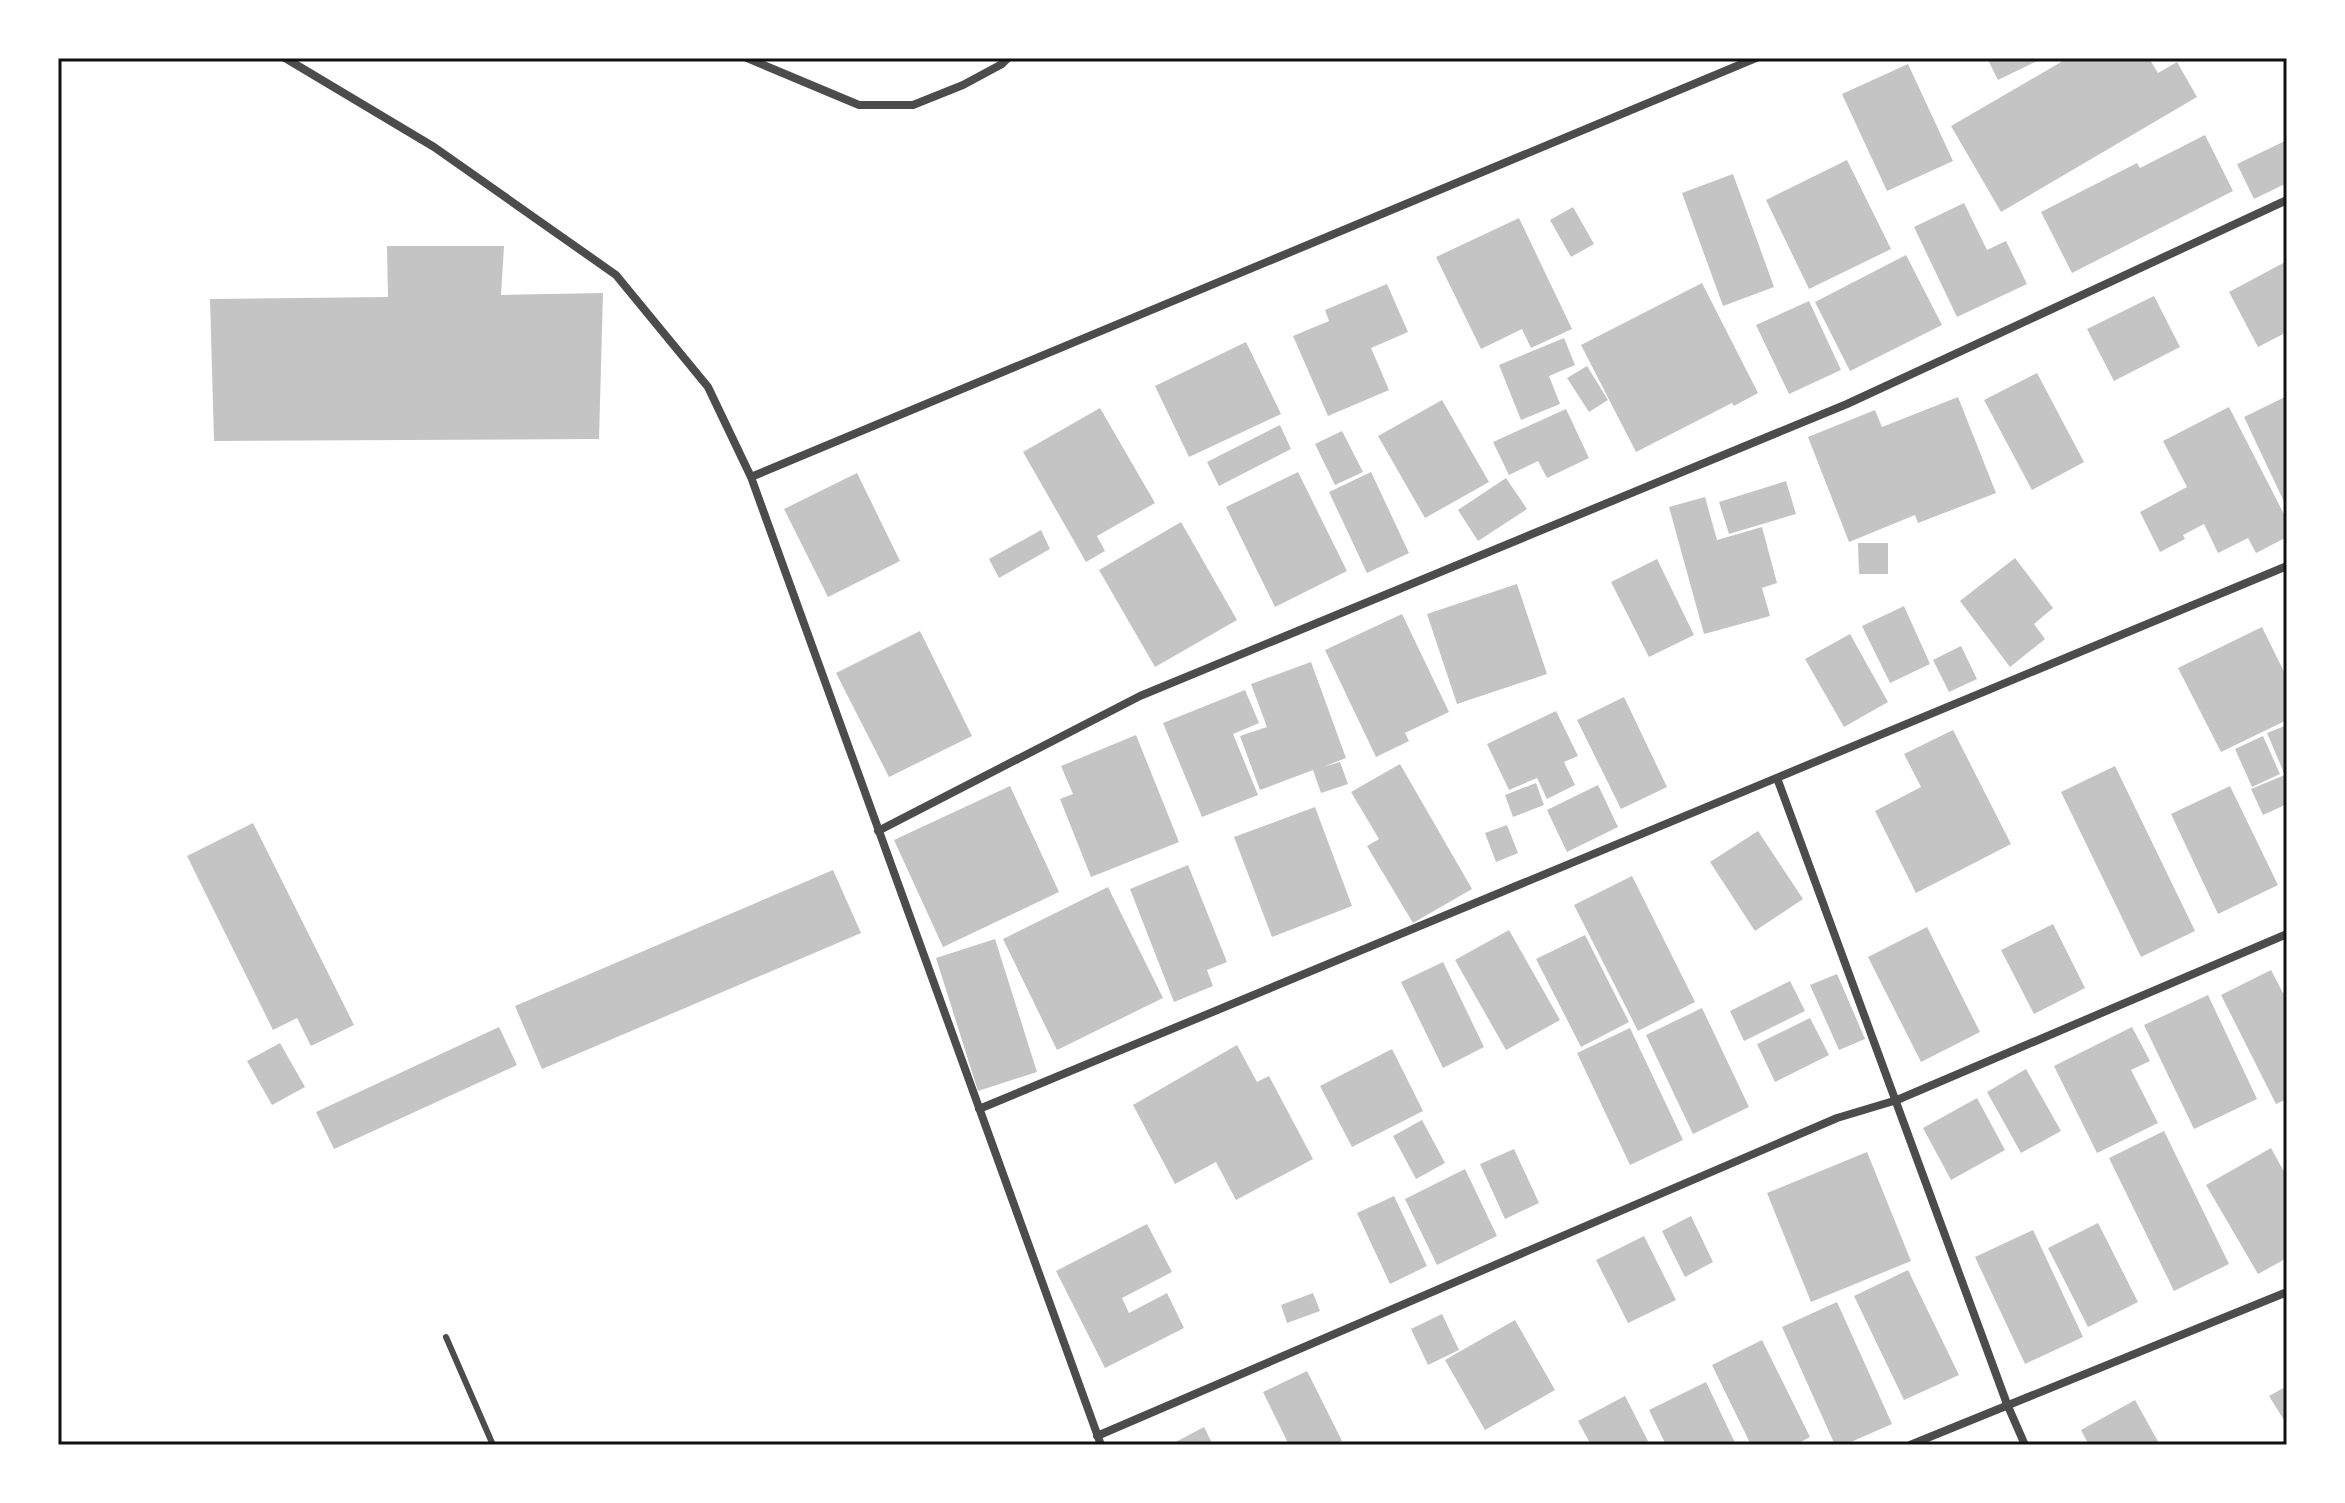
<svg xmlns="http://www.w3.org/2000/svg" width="2345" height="1503" viewBox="0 0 2345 1503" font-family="'Asap Condensed',sans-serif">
<rect width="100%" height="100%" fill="#fff"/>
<path fill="#c4c4c4" d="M 1987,58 L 2043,58 L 1998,80 Z
M 2068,58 L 2149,58 L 2158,73 L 2177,62 L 2197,97 L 2001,212 L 1951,126 Z
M 1908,64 L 1953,161 L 1887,191 L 1842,94 Z
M 2205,135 L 2233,191 L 2072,273 L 2041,212 L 2137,163 L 2140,168 Z
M 2287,140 L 2287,183 L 2254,199 L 2237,164 Z
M 1847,160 L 1891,249 L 1809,289 L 1766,200 Z
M 1733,174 L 1774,287 L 1723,306 L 1682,193 Z
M 1964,203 L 1987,250 L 2006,241 L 2027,284 L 1957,317 L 1914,227 Z
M 1573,207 L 1594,244 L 1571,257 L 1550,220 Z
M 1519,218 L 1572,329 L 1531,348 L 1522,329 L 1481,349 L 1436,257 Z
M 387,246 L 504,246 L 501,295 L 603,293 L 599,439 L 214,441 L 210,299 L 388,297 Z
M 1906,255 L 1942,325 L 1850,371 L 1815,302 Z
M 2287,261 L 2287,332 L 2258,347 L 2229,292 Z
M 1702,283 L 1758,393 L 1734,406 L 1732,403 L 1636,452 L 1581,345 Z
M 1387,284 L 1408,332 L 1371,348 L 1389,390 L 1328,416 L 1293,336 L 1329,321 L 1325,310 Z
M 2154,296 L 2180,347 L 2114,381 L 2087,329 Z
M 1809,301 L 1841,370 L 1789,394 L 1756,325 Z
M 1564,338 L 1575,365 L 1549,376 L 1560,404 L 1521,420 L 1499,365 Z
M 1246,342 L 1281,414 L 1189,457 L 1155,386 Z
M 1587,366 L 1608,400 L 1589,412 L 1567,378 Z
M 2037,373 L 2084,462 L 2032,490 L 1984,400 Z
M 2287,396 L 2287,508 L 2244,417 Z
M 1958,397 L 1996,493 L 1918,523 L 1915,515 L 1849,542 L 1808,437 L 1875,410 L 1882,427 Z
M 1442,400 L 1489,482 L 1425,518 L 1378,436 Z
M 2229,407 L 2287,520 L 2287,537 L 2256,553 L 2248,538 L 2218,553 L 2204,524 L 2183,535 L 2185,539 L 2160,552 L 2140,512 L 2187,487 L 2163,441 Z
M 1100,408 L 1155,503 L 1097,536 L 1105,551 L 1086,562 L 1023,452 Z
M 1566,409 L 1589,458 L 1547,478 L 1538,461 L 1509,475 L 1493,442 Z
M 1280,425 L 1291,449 L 1219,486 L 1207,462 Z
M 1342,431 L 1363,472 L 1335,485 L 1315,444 Z
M 1298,472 L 1347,571 L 1275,607 L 1226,507 Z
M 1371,472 L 1409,553 L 1367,573 L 1329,492 Z
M 857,473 L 900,561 L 828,597 L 784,509 Z
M 1506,478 L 1527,509 L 1478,541 L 1458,510 Z
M 1786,481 L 1796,514 L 1729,534 L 1719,502 Z
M 1705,497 L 1717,540 L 1762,527 L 1777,583 L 1762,588 L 1770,616 L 1704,634 L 1669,507 Z
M 1181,522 L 1237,620 L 1155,667 L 1099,570 Z
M 1041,530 L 1050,549 L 999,578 L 989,559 Z
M 1858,543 L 1888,543 L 1888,574 L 1859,574 Z
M 2015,558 L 2053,608 L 2034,624 L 2045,639 L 2010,667 L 1960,601 Z
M 1657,559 L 1694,635 L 1649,657 L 1611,582 Z
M 1517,584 L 1547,674 L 1457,704 L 1427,614 Z
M 1904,606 L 1930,664 L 1890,683 L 1862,626 Z
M 1402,614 L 1449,712 L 1405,733 L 1409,741 L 1376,757 L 1325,650 Z
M 2262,627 L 2287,678 L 2287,720 L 2221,752 L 2178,668 Z
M 920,631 L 972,736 L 889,777 L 836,673 Z
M 1850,634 L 1888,702 L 1844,727 L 1805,659 Z
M 1961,646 L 1977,679 L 1949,692 L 1933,660 Z
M 1311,662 L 1346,758 L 1323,767 L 1340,762 L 1348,784 L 1321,793 L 1313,770 L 1260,790 L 1240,736 L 1267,727 L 1251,684 Z
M 1245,690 L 1259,723 L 1233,734 L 1258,795 L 1202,817 L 1163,723 Z
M 1624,697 L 1667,787 L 1621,809 L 1577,720 Z
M 1556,711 L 1578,756 L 1564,762 L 1575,785 L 1547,799 L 1537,778 L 1509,790 L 1487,744 Z
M 2287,725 L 2287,771 L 2284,773 L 2267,733 Z
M 1953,730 L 2011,844 L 1916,893 L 1875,811 L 1921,787 L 1904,754 Z
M 1136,735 L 1179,842 L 1091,877 L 1060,799 L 1073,794 L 1061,766 Z
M 2263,736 L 2280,774 L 2252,787 L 2235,749 Z
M 1400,764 L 1472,889 L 1413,923 L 1367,846 L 1379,839 L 1351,792 Z
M 2115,766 L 2195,931 L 2141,957 L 2061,792 Z
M 2287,774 L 2287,804 L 2263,815 L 2251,789 Z
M 1536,783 L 1544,805 L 1513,817 L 1505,795 Z
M 1598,785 L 1618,827 L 1567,852 L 1547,810 Z
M 1010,786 L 1059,892 L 943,947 L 894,840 Z
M 2230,786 L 2278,885 L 2218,914 L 2171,814 Z
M 1315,807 L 1352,906 L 1272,937 L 1234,837 Z
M 253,823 L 354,1025 L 311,1046 L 297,1018 L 273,1030 L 187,856 Z
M 1507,825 L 1518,853 L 1496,862 L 1485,833 Z
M 1758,831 L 1803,899 L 1755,931 L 1710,862 Z
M 1188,865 L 1227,962 L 1207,970 L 1213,986 L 1174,1002 L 1130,889 Z
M 833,870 L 861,933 L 542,1069 L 515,1006 Z
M 1632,876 L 1695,1002 L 1638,1031 L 1574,905 Z
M 1108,887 L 1163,998 L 1057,1050 L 1003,939 Z
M 2053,924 L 2085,988 L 2034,1014 L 2001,950 Z
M 1927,927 L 1980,1032 L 1921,1062 L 1868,957 Z
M 1509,930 L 1560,1020 L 1506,1050 L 1455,960 Z
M 1585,935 L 1629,1022 L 1581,1047 L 1536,959 Z
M 995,939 L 1037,1072 L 978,1091 L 936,958 Z
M 1443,962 L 1484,1047 L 1443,1068 L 1401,982 Z
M 2271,970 L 2283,993 L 2287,991 L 2287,1099 L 2276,1104 L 2221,995 Z
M 1837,974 L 1865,1039 L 1839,1050 L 1810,985 Z
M 1790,981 L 1805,1011 L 1744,1041 L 1730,1011 Z
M 2208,995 L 2257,1099 L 2194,1129 L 2144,1025 Z
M 1702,1008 L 1749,1107 L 1693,1134 L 1646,1035 Z
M 1810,1018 L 1829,1055 L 1775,1082 L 1757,1044 Z
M 499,1027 L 517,1065 L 334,1149 L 316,1112 Z
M 2132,1027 L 2150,1061 L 2131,1070 L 2158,1123 L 2097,1153 L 2054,1066 Z
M 1630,1028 L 1683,1140 L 1630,1165 L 1577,1053 Z
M 280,1043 L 305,1087 L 272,1105 L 247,1061 Z
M 1237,1045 L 1257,1082 L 1269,1076 L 1313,1159 L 1236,1200 L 1216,1162 L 1175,1184 L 1133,1105 Z
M 1392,1049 L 1423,1111 L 1352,1147 L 1320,1086 Z
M 2026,1069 L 2061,1131 L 2021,1153 L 1987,1092 Z
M 1977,1098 L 2005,1150 L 1951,1180 L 1923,1128 Z
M 1422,1120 L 1445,1163 L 1416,1179 L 1393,1136 Z
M 2164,1131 L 2229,1264 L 2174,1291 L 2109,1158 Z
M 2271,1148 L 2287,1177 L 2287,1258 L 2258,1274 L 2206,1185 Z
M 1514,1149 L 1539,1203 L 1505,1219 L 1480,1164 Z
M 1867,1152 L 1911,1261 L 1811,1302 L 1767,1193 Z
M 1465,1169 L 1497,1236 L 1437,1265 L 1405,1199 Z
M 1394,1196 L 1427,1266 L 1390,1284 L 1357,1213 Z
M 1691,1216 L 1713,1262 L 1685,1277 L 1662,1231 Z
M 2098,1223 L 2138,1302 L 2088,1327 L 2048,1248 Z
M 1147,1224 L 1172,1272 L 1122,1298 L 1129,1313 L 1167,1293 L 1184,1328 L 1105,1368 L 1056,1271 Z
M 2033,1230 L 2083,1337 L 2025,1364 L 1975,1257 Z
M 1644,1236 L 1676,1300 L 1628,1323 L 1596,1260 Z
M 1908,1270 L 1959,1375 L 1904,1400 L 1854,1296 Z
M 1313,1293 L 1320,1311 L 1287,1323 L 1281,1305 Z
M 1837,1302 L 1892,1424 L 1844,1445 L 1835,1445 L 1782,1327 Z
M 1442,1314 L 1459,1350 L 1428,1365 L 1411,1329 Z
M 1515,1320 L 1555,1390 L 1485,1430 L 1445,1360 Z
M 1762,1340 L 1810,1437 L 1795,1445 L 1751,1445 L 1712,1365 Z
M 1307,1371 L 1342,1441 L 1333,1445 L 1289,1445 L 1263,1392 Z
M 1706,1382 L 1736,1445 L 1666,1445 L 1649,1410 Z
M 2287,1386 L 2287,1425 L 2269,1396 Z
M 1625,1396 L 1650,1445 L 1591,1445 L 1578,1421 Z
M 2135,1400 L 2160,1445 L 2089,1445 L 2081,1430 Z
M 1204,1427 L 1213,1445 L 1170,1445 Z"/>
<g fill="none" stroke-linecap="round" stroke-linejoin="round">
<path stroke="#4c4c4c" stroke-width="6" d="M 446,1337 L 493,1445"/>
<path stroke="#4c4c4c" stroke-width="8" d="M 285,58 L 434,147 L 616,275 L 708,387 L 751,477 L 1101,1445
M 747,58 L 859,105 L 913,105 L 963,85 L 1002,64 L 1008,58
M 751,477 L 1756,58
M 1777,778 L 2007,1404 L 2025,1445
M 878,831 L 1140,696 L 1847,404 L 2287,200
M 979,1109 L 2287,566
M 1097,1436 L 1837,1118 L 1897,1100 L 2287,934
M 1910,1445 L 2287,1292"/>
</g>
<rect width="2345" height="1503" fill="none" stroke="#ffffff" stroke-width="120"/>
<rect x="60" y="60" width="2225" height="1383" fill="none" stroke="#111" stroke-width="3"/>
</svg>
